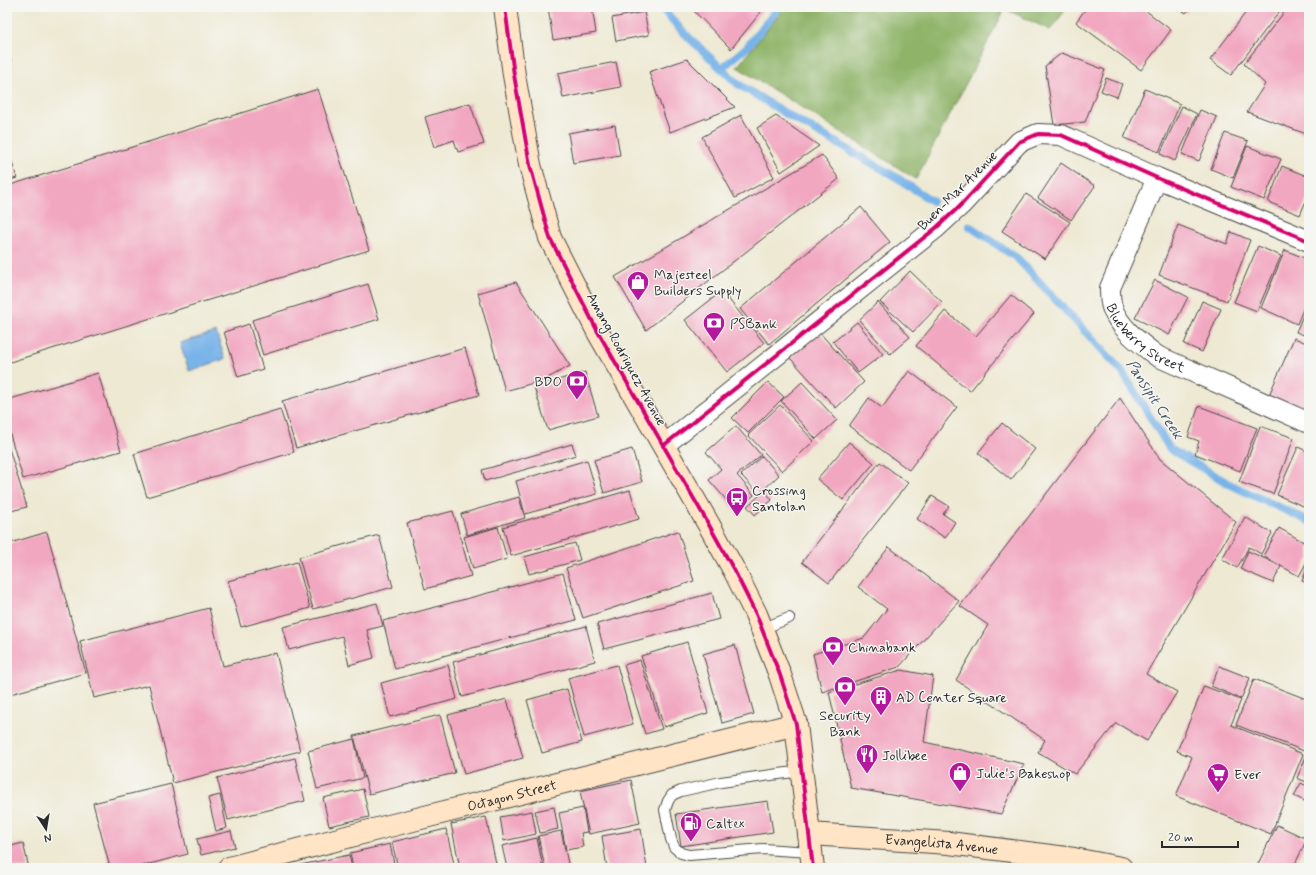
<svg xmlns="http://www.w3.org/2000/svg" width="1316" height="875" viewBox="0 0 1316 875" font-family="Mynerve,sans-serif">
<rect width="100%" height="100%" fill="#f6f6f2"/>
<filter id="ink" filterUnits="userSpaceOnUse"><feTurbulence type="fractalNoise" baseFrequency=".025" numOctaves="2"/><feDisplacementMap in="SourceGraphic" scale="8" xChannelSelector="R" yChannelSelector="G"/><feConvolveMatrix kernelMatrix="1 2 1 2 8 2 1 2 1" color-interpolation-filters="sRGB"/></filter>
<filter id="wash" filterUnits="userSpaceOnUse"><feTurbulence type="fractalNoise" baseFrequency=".012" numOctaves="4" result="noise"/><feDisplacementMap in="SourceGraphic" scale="16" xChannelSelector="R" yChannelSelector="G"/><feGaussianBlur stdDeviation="0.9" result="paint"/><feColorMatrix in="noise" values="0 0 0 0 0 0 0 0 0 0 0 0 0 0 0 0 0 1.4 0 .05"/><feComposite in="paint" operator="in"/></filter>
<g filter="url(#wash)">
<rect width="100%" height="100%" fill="#eee9d3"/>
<path fill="#8fb469" stroke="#5d704a" d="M 785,7 L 1068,7 L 1050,30 L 1005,9 L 916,179 L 737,67 Z"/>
<path fill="#78b3e9" stroke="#526f8a" d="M 216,332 L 225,359 L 189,371 L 180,343 Z"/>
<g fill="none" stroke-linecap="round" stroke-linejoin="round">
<path stroke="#78b3e9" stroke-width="8" d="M 661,7 L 685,34 L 738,84 L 793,118 L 896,177 L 932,201
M 722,68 L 747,47 L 779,7
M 969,226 L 1017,258 L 1121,370 L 1170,449 L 1231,485 L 1309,521"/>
</g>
<g id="blocks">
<path fill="#f2a7c1" d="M 548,7 L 592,7 L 596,33 L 553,40 Z
M 690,7 L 765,7 L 731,49 Z
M 1087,7 L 1141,7 L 1171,30 L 1141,70 L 1076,22 Z
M 1177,7 L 1191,7 L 1186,13 Z
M 1250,7 L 1283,7 L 1231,75 L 1210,60 Z
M 1288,7 L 1309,7 L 1309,135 L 1247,112 L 1265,84 L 1244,64 Z
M 644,12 L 649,35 L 616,41 L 612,18 Z
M 7,37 L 8,37 L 12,70 L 7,71 Z
M 1062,53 L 1105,70 L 1085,122 L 1054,125 L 1045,66 Z
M 687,59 L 735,107 L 670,132 L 649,72 Z
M 616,62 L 621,87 L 563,98 L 558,73 Z
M 1106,78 L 1122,84 L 1117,97 L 1101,91 Z
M 318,89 L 369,250 L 7,363 L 7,186 Z
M 1145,89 L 1180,104 L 1159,152 L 1124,138 Z
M 470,103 L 484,144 L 458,152 L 454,140 L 434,147 L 425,117 Z
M 1182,106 L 1197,114 L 1175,161 L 1160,154 Z
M 1200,110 L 1217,117 L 1199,161 L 1182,154 Z
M 741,115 L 774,177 L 735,198 L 702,137 Z
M 776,116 L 819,146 L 781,172 L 757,128 Z
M 615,125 L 620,155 L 573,163 L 568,133 Z
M 1225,133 L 1248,141 L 1233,178 L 1211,169 Z
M 1247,146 L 1281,159 L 1264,200 L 1231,187 Z
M 822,155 L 839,179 L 646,330 L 615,277 Z
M 11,159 L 17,178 L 7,181 L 7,160 Z
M 1061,163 L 1095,186 L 1071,220 L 1038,198 Z
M 1282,166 L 1309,177 L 1309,194 L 1300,215 L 1268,202 Z
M 1026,194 L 1070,222 L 1045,259 L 1002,231 Z
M 861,207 L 890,242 L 769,344 L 740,309 Z
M 1178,225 L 1227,244 L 1231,232 L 1250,240 L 1227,301 L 1159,275 Z
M 1258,246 L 1281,256 L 1257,311 L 1234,302 Z
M 1285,250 L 1309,260 L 1309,295 L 1297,324 L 1261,308 Z
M 910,271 L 942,302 L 913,332 L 880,302 Z
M 1155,280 L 1188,297 L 1169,335 L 1135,318 Z
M 516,282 L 570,366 L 544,380 L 505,391 L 478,293 Z
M 368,284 L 379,319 L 263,355 L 252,320 Z
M 722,291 L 764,343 L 727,372 L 685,320 Z
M 1011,295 L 1034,314 L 970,391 L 916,346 L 945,311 L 976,336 Z
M 1202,301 L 1221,309 L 1202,352 L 1184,344 Z
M 1309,301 L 1309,337 L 1296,332 Z
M 878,302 L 910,337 L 890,354 L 859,320 Z
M 857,322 L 883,354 L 858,373 L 833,342 Z
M 249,324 L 263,369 L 238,377 L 224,332 Z
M 819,332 L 864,382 L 836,408 L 790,358 Z
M 1294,338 L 1309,344 L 1309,399 L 1304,410 L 1269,395 Z
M 465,348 L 479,395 L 296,448 L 282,401 Z
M 909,371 L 957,407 L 909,470 L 849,426 L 869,398 L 882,408 Z
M 585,372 L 598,416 L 548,430 L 534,387 Z
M 98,373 L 121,451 L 23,479 L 7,424 L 7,400 Z
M 768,382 L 784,397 L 748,433 L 732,418 Z
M 802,382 L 837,420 L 816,439 L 781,401 Z
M 1120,398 L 1160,459 L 1236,522 L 1146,674 L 1177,692 L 1147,741 L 1116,723 L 1075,774 L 1038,752 L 1045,740 L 956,680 L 988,625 L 960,606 Z
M 780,405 L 814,441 L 782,471 L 748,435 Z
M 1199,406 L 1257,428 L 1240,471 L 1195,454 L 1199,441 L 1188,437 Z
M 280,409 L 294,452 L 147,497 L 134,454 Z
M 1002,423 L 1035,449 L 1011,480 L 978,453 Z
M 736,426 L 761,455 L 737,475 L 754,495 L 736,511 L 709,480 L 721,469 L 706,452 Z
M 1260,426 L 1294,438 L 1273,494 L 1239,482 Z
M 7,442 L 27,507 L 7,512 Z
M 849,442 L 874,463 L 843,500 L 817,479 Z
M 572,444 L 576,455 L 485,481 L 482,470 Z
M 1298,447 L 1309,452 L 1309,505 L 1308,508 L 1277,495 Z
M 632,449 L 642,482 L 604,493 L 594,460 Z
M 762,456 L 779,475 L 759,494 L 741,475 Z
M 587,460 L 597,494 L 525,514 L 516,481 Z
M 880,462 L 908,483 L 829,583 L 802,562 Z
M 630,490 L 639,519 L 511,556 L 503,527 Z
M 765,491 L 772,500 L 755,515 L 747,506 Z
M 932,496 L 949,506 L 943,514 L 955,522 L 945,538 L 917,519 Z
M 519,497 L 525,518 L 467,535 L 461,514 Z
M 453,511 L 471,576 L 425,589 L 407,523 Z
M 1245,517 L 1272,533 L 1261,554 L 1249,547 L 1237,568 L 1222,559 Z
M 498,527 L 507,559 L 473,569 L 464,537 Z
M 1279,528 L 1309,545 L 1309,558 L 1299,576 L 1263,556 Z
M 678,531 L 694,581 L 583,618 L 566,568 Z
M 47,532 L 86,673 L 7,695 L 7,544 Z
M 379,535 L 393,587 L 313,609 L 299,557 Z
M 575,543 L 580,560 L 529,574 L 524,557 Z
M 889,547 L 959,601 L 899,667 L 822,692 L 813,654 L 864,638 L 887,609 L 858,587 Z
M 1248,551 L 1281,566 L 1273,583 L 1240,569 Z
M 297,562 L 310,608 L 241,627 L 228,581 Z
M 1309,564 L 1309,584 L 1302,581 Z
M 563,573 L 576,620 L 395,669 L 383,621 Z
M 712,593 L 719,619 L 604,649 L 597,624 Z
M 377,603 L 383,626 L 367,630 L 374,658 L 349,665 L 342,636 L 289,650 L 283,627 Z
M 209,608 L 223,666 L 276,653 L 300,751 L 173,783 L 149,685 L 94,698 L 80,641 Z
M 586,626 L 595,661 L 462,697 L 453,662 Z
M 687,642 L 708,713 L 664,727 L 641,656 Z
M 735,645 L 754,714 L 722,723 L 703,654 Z
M 640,660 L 662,729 L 645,734 L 624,665 Z
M 448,665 L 457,699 L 390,717 L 381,683 Z
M 617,665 L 633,724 L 584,737 L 568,678 Z
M 1219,666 L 1250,678 L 1241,699 L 1211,686 Z
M 901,670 L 933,676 L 924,742 L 1024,764 L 1001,814 L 851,788 L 829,692 Z
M 1254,679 L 1309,700 L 1309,738 L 1304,751 L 1236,725 Z
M 1204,686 L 1241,700 L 1231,725 L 1303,754 L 1271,834 L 1176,796 L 1192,757 L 1177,751 Z
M 567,689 L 582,742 L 542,753 L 527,700 Z
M 507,699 L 523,758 L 464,774 L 448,715 Z
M 440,715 L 455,773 L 369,794 L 354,736 Z
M 354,739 L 363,778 L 317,789 L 308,751 Z
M 1309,750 L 1309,783 L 1297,778 Z
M 295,758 L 305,801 L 228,820 L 217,778 Z
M 631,780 L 640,823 L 589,834 L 580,791 Z
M 1301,783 L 1309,787 L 1309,803 L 1294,796 Z
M 171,784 L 188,854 L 134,868 L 110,868 L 93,803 Z
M 363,789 L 369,817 L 329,826 L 323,798 Z
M 220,795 L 227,828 L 216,831 L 208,798 Z
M 768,801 L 773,832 L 681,846 L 676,814 Z
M 554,807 L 558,829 L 540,833 L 535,811 Z
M 583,808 L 587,832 L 581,833 L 583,847 L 566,850 L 559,813 Z
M 532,811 L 536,834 L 504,841 L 500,817 Z
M 486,817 L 497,868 L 460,868 L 451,824 Z
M 1277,825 L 1307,839 L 1293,868 L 1256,868 Z
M 446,829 L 455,868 L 398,868 L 392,842 Z
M 641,829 L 647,868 L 607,868 L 602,836 Z
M 231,831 L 235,847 L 201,855 L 197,839 Z
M 561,831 L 569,868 L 545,868 L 538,836 Z
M 537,838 L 543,868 L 507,868 L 502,846 Z
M 23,843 L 29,868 L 8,868 L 7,863 L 7,847 Z
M 390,844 L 395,868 L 353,868 L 350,853 Z
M 349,855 L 352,868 L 301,868 L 300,865 Z"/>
</g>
</g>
<g filter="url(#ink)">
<use href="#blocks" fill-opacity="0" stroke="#484844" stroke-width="1"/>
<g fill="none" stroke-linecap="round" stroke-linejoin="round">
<g stroke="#484844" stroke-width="12">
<path id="lane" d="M 762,629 L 789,618
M 801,771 L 721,782 L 681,791 L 672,795 L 668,801 L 665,810 L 671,839 L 674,847 L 681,853 L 689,855 L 763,849 L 811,852"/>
</g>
<g stroke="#484844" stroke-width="22">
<g id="street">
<path id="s1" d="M 1157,178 L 1110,288 C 1110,294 1110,301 1112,307 C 1119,328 1140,343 1157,356 L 1309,423"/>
<path d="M 663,446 L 936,228 L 961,205 L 1019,142 L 1038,134 L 1061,135 L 1157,178 L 1309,241"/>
</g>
</g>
<g stroke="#484844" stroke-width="24">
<g id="secondary">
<path d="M 505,7 L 514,75 L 530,165 L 550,238 L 598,332 L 709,525 L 735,572 L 756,614 L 780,675 L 796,724 L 813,868"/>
<path id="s2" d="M 809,834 L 949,843 L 1074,859 L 1121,868"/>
<path id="s3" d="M 229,868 L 381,828 L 796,724"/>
</g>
</g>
<use href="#lane" stroke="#fff" stroke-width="10"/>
<use href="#street" stroke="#fff" stroke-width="20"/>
<use href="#secondary" stroke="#ffe4c6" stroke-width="22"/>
<g stroke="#f6f6f2" stroke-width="6">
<path id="cycleway" d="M 505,7 L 514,75 L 530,165 L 550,238 L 598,332 L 709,525 L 735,572 L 756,614 L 780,675 L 796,724 L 813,868
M 663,446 L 936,228 L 961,205 L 1019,142 L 1038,134 L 1061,135 L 1157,178 L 1309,241"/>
</g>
<use href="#cycleway" stroke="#d6006c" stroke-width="4"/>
</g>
</g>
<defs>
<g id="shop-pin" transform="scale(1.15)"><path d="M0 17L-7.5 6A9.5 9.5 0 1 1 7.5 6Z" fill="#b5179e" stroke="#f6f6f2"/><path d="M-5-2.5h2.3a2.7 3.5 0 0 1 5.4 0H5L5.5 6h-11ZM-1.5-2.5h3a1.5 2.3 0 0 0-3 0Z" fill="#fff"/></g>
<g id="bank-pin" transform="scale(1.15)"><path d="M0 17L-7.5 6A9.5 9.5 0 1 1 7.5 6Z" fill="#b5179e" stroke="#f6f6f2"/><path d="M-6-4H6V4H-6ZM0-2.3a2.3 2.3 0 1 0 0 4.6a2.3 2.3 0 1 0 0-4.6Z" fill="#fff"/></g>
<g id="bus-pin" transform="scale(1.15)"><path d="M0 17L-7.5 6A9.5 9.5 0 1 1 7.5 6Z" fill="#b5179e" stroke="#f6f6f2"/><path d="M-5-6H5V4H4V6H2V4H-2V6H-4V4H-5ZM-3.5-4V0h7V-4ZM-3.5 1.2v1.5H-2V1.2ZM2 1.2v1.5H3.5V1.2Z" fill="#fff"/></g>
<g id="building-pin" transform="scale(1.15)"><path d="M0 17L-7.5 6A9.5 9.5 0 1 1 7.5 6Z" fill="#b5179e" stroke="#f6f6f2"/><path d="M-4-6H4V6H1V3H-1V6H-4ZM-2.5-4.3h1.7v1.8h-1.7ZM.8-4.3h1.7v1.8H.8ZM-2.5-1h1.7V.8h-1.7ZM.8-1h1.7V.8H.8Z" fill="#fff"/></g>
<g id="restaurant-pin" transform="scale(1.15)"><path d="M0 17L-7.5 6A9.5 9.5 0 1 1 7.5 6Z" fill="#b5179e" stroke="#f6f6f2"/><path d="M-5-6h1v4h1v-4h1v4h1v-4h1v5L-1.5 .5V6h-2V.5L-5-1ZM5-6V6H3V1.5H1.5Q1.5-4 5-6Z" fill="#fff"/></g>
<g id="supermarket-pin" transform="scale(1.15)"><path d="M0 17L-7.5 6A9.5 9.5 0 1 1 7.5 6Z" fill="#b5179e" stroke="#f6f6f2"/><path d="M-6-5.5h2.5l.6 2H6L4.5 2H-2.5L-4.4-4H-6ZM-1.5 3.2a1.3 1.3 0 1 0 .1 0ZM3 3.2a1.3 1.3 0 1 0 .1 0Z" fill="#fff"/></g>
<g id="fuel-pin" transform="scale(1.15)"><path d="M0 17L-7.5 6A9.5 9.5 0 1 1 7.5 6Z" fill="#b5179e" stroke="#f6f6f2"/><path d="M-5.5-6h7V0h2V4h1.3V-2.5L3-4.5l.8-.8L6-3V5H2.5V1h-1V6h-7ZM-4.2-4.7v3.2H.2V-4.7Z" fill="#fff"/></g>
</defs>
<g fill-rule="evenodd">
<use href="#shop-pin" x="638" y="282"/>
<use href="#bank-pin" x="714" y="323"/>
<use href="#bank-pin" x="577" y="381"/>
<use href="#bus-pin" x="737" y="498"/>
<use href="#bank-pin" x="833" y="647"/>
<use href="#bank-pin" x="845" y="687"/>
<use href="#building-pin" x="881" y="697"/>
<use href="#restaurant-pin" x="867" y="755"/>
<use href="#shop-pin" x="960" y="773"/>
<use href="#supermarket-pin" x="1218" y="774"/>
<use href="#fuel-pin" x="691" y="823"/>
</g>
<g text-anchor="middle" stroke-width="3" stroke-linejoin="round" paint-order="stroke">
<g font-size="14" fill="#2b2b2b" stroke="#f6f6f2">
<text transform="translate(957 190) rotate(-45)" y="5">Buen-Mar Avenue</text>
<text dy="5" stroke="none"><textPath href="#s1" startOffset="186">Blueberry Street</textPath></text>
<text transform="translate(627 359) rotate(61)" y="5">Amang Rodriguez Avenue</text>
<text dy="5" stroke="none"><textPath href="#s3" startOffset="292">Octagon Street</textPath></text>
<text dy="5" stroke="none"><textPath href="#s2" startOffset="133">Evangelista Avenue</textPath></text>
</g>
<g font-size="14" fill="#2b2b2b" stroke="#f6f6f2" text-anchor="start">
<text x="654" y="279">Majesteel<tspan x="654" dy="16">Builders Supply</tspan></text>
<text x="730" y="328">PSBank</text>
<text x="562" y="386" text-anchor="end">BDO</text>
<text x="752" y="495">Crossing<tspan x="752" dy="16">Santolan</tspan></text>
<text x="848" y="652">Chinabank</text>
<text x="896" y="702">AD Center Square</text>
<text x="845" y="720" text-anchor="middle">Security<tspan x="845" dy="16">Bank</tspan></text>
<text x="882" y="760">Jollibee</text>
<text x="976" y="778">Julie's Bakeshop</text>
<text x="1234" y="779">Ever</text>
<text x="706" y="828">Caltex</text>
</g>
<g font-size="15" font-style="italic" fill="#425464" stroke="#f6f6f2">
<text transform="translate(1155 399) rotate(57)" y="5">Pansipit Creek</text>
</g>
</g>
<rect width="1316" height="875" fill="none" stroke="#f6f6f2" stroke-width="24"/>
<g transform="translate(46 829) rotate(168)" stroke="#f6f6f2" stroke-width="3" paint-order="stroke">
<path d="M0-3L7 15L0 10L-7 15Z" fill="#2b2b2b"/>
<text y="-6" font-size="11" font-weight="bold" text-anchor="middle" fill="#2b2b2b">N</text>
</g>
<path d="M1162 841v6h76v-6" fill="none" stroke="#2b2b2b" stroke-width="2"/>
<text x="1168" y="841" font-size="12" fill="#2b2b2b" stroke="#f6f6f2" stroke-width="3" paint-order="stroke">20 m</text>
</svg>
